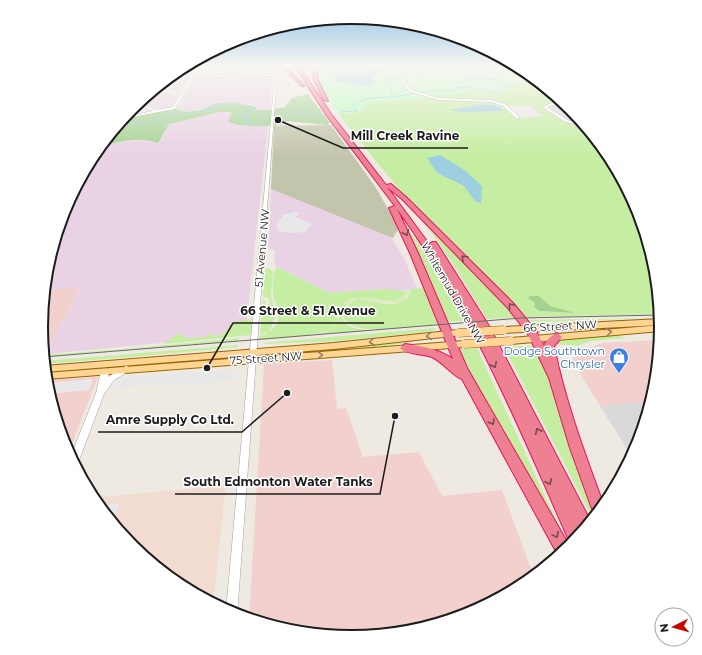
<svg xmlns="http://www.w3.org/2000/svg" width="702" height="655" viewBox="0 0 702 655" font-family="Montserrat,sans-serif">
<rect width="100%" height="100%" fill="#efeae1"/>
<path fill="#dad9d9" d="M 566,104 L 571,108 L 584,125 L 566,119 L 560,114 L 550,110 L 549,107 L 552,105 Z
M 651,401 L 638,447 L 632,457 L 600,406 Z"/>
<path fill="#f1d0ce" d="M 81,287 L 45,354 L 43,354 L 41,327 L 44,289 Z
M 660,340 L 655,388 L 651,401 L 600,406 L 572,360 L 581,351 L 602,343 Z
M 332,360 L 337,409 L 346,408 L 363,457 L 419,452 L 442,496 L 502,490 L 534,577 L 523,586 L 470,614 L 411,632 L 351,638 L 290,632 L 249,619 L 264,364 Z
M 98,377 L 68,454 L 64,446 L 46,380 Z"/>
<path fill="#e8d2e4" d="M 272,76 L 270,110 L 257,110 L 256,106 L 246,103 L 207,107 L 187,112 L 177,110 L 195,77 Z
M 168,78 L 188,78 L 178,93 L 160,85 Z
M 157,87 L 177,97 L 171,106 L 157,110 L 141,100 Z
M 220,112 L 233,112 L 257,126 L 268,126 L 245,335 L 45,354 L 81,288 L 44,289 L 47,267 L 64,208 L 93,155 L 99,147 L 113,143 L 159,138 L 169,124 Z
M 275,123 L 326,127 L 406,262 L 417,289 L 396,291 L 386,289 L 329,293 L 274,265 L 275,251 L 268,248 Z"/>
<path fill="#f2dcd2" d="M 226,485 L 213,604 L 178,586 L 131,547 L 92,498 Z"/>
<path fill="#c3c4ac" d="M 331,125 L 376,188 L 399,228 L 393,238 L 271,189 L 274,126 Z"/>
<path fill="#c5eea2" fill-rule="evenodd" d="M 519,82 L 541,83 L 564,103 L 544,105 L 543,108 L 568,123 L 586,127 L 609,155 L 638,209 L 656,267 L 660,314 L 524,317 C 494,279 456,250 423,215 C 392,183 365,147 337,112 L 347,114 L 359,111 L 367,107 L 365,105 L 382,100 L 416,99 L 427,96 L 458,94 L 470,90 L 496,92 L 518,85 ZM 535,303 L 573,313 L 539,311 L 534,307 Z
M 422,220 L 423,220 L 518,317 L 487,319 L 446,253 Z
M 403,222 L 421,247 L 464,321 L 445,322 Z
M 265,267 L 273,271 L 271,295 L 276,316 L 269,332 L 260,334 L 263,300 L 265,300 L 265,305 L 270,304 L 269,298 L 263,297 Z
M 277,267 L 329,293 L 386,289 L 406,291 C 400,310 367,294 352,299 C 337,304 342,320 332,328 C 321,337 274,338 259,340 L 259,336 C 272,334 281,322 278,309 C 277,304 273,299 273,294 C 272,287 273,272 277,267 Z
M 425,288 L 438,324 C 421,326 354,337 345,320 C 343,317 344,314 345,311 C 352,292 376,305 390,304 C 396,304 402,302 407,298 L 411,289 Z
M 408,290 L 409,291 C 401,315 364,292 347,304 L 342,315 C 343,329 359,329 370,330 L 315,335 C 351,328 331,310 350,301 C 368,293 388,310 405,296 Z
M 661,318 L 535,322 L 528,320 Z
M 253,319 L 251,335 L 164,344 L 178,333 L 186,338 L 201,337 L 204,338 L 212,333 L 217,337 L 230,328 L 229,327 L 236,321 Z
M 437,328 L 432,331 L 340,341 L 267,344 L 262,343 Z
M 617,335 L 624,338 L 590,341 L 577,346 L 554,344 L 560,340 Z
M 239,338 L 238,341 L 43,357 L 43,355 L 126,349 Z
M 412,339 L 413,342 L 366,349 L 308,351 Z
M 238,345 L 238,347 C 174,353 109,359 44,364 L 44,361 Z
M 535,345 L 547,369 L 596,516 L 593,519 L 504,347 Z
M 477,348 L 569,548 L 567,550 L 468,374 L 459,349 Z"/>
<path fill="#a3d192" d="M 308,94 L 330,123 L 327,125 L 288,121 L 275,126 L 257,126 L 238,125 L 228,122 L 232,112 L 220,112 L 169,124 L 158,143 C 140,136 117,142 99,147 L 122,119 L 129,117 L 178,108 L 177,110 L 187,112 L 204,109 L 213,104 L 233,102 L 256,107 L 257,110 L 270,110 L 285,107 L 292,98 Z
M 530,296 L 539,296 L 550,306 L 575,313 L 539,311 L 534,307 L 535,303 L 528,298 Z"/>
<path fill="#b9fec0" d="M 319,66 L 516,66 L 529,74 L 517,76 L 519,82 L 518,85 L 503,91 L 470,90 L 458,94 L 427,96 L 416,99 L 382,100 L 366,105 L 367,107 L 359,111 L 344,114 L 343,112 L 337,112 C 328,98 317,83 319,66 Z"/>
<path fill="#e8e8e8" d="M 506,106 L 531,106 L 543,116 L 519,118 Z
M 295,212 L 300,213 L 295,217 L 312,224 L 306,231 L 309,232 L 290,233 L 278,231 L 276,224 L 283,216 L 282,215 Z
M 236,370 L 237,380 L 114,388 L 122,377 Z
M 93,379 L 89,390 L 48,394 L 46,388 L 46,383 Z
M 119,503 L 113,524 L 97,505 Z"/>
<path fill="#9dcfe0" d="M 334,66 L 367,66 L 384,71 L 371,77 L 374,82 L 373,85 L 364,86 L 335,81 L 336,76 L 331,72 L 337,69 Z
M 486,104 L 500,107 L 504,111 L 462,112 L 449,110 Z
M 440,155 L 463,169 L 482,186 L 481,203 L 475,201 L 464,186 L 437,173 L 427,158 Z"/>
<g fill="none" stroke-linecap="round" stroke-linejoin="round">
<path stroke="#9dcfe0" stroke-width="1" d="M 384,71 L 389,71
M 392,71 L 399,71
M 405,72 L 407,72
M 493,72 L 527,72
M 389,78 L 394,78
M 396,78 L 400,78
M 406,78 L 410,78
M 387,79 L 382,81 L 389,85
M 389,81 L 394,82
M 419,92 L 457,90 L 456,88 L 464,87 L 499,92 L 500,87 L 508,86 L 508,84 L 499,81 L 500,79 L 488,78 L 493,80 L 467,77 L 481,76 L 482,74 L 492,72
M 390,97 L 392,95 L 391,90
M 340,112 L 357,111 L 353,105 L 367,98 L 393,97 L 415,93
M 279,116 L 288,117 L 300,112 L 305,116 L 321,114
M 114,129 L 140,122 L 141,124 L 160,121 L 164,115 L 170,112 L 186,114 L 213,110 L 215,108 L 211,106 L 218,105 L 219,107 L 227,107 L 231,103 L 252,106 L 255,108 L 255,111 L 238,116 L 250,117 L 245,119 L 249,121 L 243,123 L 257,124 L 263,118 L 267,118"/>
<g stroke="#a3a3a3" stroke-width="1">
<path id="minor" d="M 449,66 L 416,73 L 408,88 L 412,90 L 439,98 L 492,100 L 505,104 L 519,117 L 519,119 L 517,119 L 503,106 L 491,102 L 439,100 L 410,92 L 405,88 L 414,71 L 446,66 Z
M 276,74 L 277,75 L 237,616 L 226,611 L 275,76 L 193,77 L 175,109 L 122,119 L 124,117 L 153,111 L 136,104 L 138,102 L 156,110 L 173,107 L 190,77 L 168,78 L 170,76 Z
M 533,77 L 537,81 L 530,79 Z
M 563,102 L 566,104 L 553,105 L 547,107 L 567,120 L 583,124 L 585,126 L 565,122 L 543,107 L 552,103 Z
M 126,366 L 129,367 L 130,369 L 129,371 L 114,380 L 104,394 L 78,463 L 75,466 L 70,458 L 96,393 L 101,371 L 102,369 L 108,369 L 109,371 L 108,377 Z"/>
</g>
<g stroke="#946700" stroke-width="2">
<path id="major" d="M 661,319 L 661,325 L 504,333 L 500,330 L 504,327 Z
M 661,325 L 661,331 L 511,344 L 507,341 L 511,338 Z
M 458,330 L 462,333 L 461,335 L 334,349 L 45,372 L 44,366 L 334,343 Z
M 464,341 L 468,344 L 464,347 L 46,379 L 45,373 Z"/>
</g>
<g stroke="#e41658" stroke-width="2">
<path id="highway" d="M 281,66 L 285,66 L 304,86 L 302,86 Z
M 295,66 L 299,66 L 331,114 L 386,185 L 391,184 L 406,197 L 513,303 L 536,331 L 544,346 C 545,341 552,335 557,333 L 562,337 L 554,346 C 565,401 585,454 604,506 L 595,517 L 570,448 L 549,378 L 528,334 L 507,307 L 402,199 L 387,187 L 429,244 L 433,242 L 436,242 L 489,326 L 591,522 L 582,534 L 578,528 L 581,534 L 571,545 C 520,430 472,311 397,209 L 418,253 L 467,368 L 570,547 L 559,557 L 462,379 C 454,377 443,362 432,357 C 425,354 404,354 400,348 L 405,344 C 422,346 438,349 453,359 L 410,253 L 389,208 L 395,206 L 327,116 Z
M 312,66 L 316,66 L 318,80 L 328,101 L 324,100 L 314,80 Z"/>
</g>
<use href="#minor" fill="#fff" fill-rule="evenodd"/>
<use href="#major" fill="#ffd495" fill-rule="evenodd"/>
<use href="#highway" fill="#ed8193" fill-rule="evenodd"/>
<path stroke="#6a6a6a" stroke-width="1" d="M 43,357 L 521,318 L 660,315"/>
<g stroke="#946700" stroke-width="9" stroke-linecap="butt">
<path id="major-bridge" d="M 458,333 L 504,330
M 464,344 L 511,341"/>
</g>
<use href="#major-bridge" stroke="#ffd495" stroke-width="8"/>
</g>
<defs><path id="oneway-chevron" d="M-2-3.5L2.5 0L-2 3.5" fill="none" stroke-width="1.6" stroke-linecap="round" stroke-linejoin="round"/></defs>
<g stroke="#7a4952">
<use href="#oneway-chevron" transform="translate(406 233) rotate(66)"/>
<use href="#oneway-chevron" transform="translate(464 258) rotate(-137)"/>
<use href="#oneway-chevron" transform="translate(511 306) rotate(-130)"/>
<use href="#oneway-chevron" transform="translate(494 365) rotate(64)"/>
<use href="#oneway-chevron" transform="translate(492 422) rotate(60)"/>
<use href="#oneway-chevron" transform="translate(538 431) rotate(-116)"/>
<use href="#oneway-chevron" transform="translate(549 482) rotate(65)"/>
<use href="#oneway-chevron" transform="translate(556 535) rotate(62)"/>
</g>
<g stroke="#99815f">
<use href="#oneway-chevron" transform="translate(609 332) rotate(-6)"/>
<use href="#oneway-chevron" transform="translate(429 336) rotate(175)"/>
<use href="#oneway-chevron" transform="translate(372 342) rotate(173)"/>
<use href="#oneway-chevron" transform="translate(320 355) rotate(-2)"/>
</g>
<linearGradient id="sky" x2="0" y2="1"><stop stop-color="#8abfe5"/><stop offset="0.42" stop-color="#f8f6f2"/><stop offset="1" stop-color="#f8f6f2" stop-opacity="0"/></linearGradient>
<rect width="702" height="157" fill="url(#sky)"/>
<defs>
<g id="shop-pin" transform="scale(1)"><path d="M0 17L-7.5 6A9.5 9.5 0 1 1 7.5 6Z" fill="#3f7fe0" stroke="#fff"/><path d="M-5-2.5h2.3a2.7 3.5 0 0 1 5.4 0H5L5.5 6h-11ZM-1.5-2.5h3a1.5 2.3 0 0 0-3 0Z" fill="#fff"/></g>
</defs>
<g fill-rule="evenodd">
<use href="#shop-pin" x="619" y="357"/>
</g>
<g text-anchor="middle" stroke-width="3" stroke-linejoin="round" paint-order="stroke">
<g font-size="11" fill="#1c1c1c" stroke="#fff">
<text transform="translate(262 248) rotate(-85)" y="4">51 Avenue NW</text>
<text transform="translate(453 293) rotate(60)" y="4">Whitemud Drive NW</text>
<text transform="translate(560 326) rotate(-3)" y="4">66 Street NW</text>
<text transform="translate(266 358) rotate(-4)" y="4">75 Street NW</text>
</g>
<g font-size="11" fill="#366cbe" stroke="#fff" text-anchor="end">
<text x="605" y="355">Dodge Southtown<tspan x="605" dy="13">Chrysler</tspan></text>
</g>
</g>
<path d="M0 0H702V655H0ZM48 327a303 303 0 1 1 606 0a303 303 0 1 1-606 0Z" fill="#fff" fill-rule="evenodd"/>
<path fill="none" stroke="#1c1c1c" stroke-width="2" d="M48 327a303 303 0 1 1 606 0a303 303 0 1 1-606 0Z"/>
<path fill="none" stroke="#1c1c1c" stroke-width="1.5" d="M278 120L343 148H468M207 368L233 323H384M287 393L242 432H98M395 416L380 494H175"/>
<g fill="#1c1c1c" stroke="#fff" stroke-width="1.5">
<circle cx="278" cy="120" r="4"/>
<circle cx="207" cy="368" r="4"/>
<circle cx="287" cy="393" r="4"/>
<circle cx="395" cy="416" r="4"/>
</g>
<g font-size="12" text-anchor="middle" font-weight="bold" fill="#1c1c1c" stroke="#fff" stroke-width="3" stroke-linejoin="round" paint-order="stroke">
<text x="405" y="140">Mill Creek Ravine</text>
<text x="308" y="315">66 Street &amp; 51 Avenue</text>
<text x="170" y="424">Amre Supply Co Ltd.</text>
<text x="278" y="486">South Edmonton Water Tanks</text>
</g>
<g transform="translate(674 627) rotate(264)"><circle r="19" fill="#ffffff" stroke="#a4a4a4"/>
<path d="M0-3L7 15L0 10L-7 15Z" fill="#c80500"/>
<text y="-6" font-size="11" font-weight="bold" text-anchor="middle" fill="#1c1c1c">N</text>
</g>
</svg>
